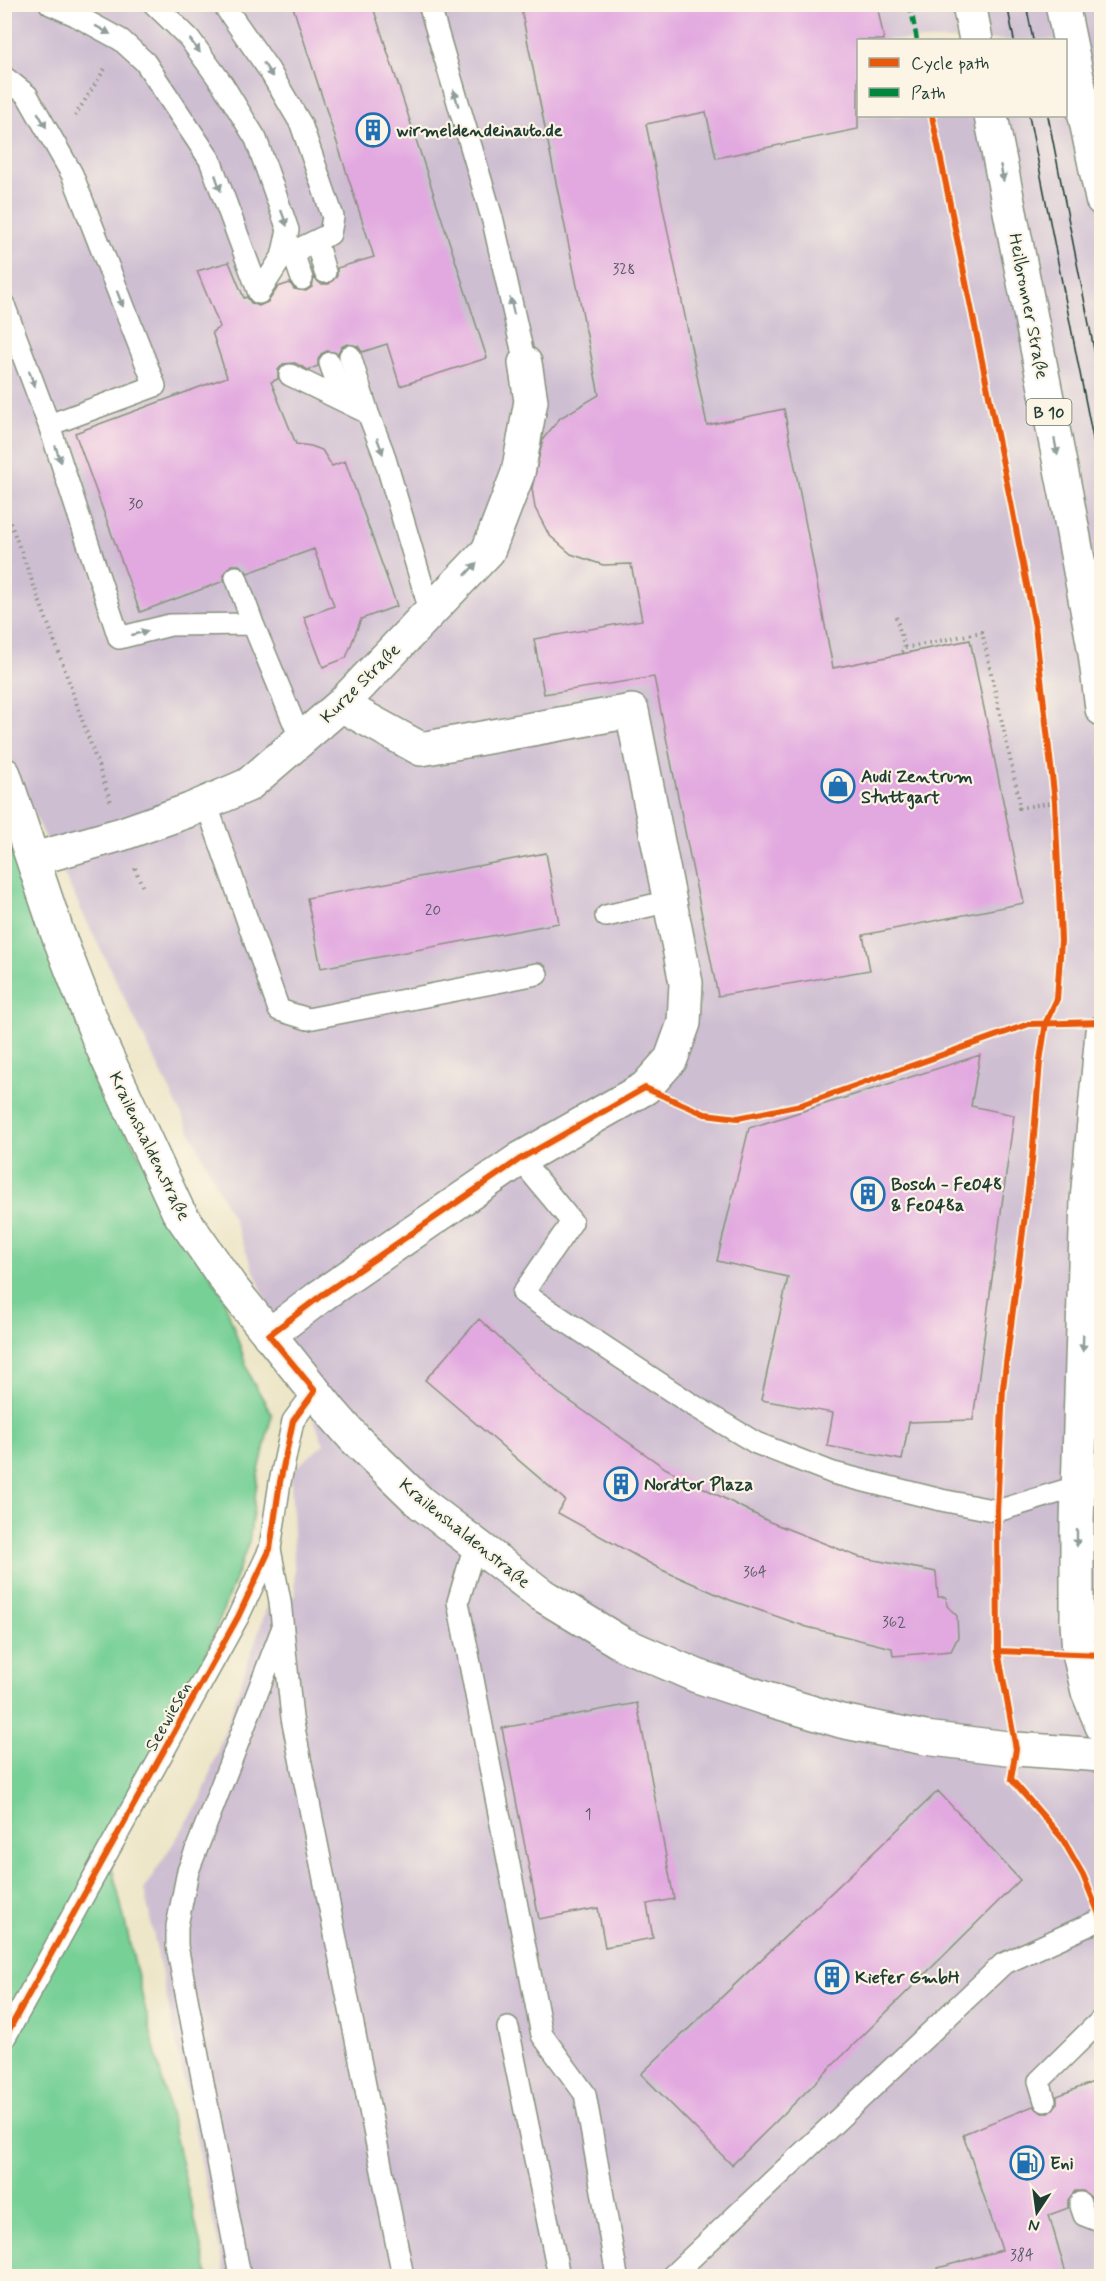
<svg xmlns="http://www.w3.org/2000/svg" width="1106" height="2281" viewBox="0 0 1106 2281" font-family="Mynerve,sans-serif">
<rect width="100%" height="100%" fill="#fcf5e5"/>
<filter id="ink" filterUnits="userSpaceOnUse"><feTurbulence type="fractalNoise" baseFrequency=".0167" numOctaves="2"/><feDisplacementMap in="SourceGraphic" scale="12" xChannelSelector="R" yChannelSelector="G"/><feConvolveMatrix kernelMatrix="1 2 1 2 8 2 1 2 1" color-interpolation-filters="sRGB"/></filter>
<filter id="wash" filterUnits="userSpaceOnUse"><feTurbulence type="fractalNoise" baseFrequency=".008" numOctaves="4" result="noise"/><feDisplacementMap in="SourceGraphic" scale="24" xChannelSelector="R" yChannelSelector="G"/><feGaussianBlur stdDeviation="1.35" result="paint"/><feColorMatrix in="noise" values="0 0 0 0 0 0 0 0 0 0 0 0 0 0 0 0 0 1.4 0 .05"/><feComposite in="paint" operator="in"/></filter>
<g filter="url(#wash)">
<rect width="100%" height="100%" fill="#ede6c8"/>
<path fill="#cebed2" fill-rule="evenodd" d="M 4,5 L 1101,5 L 1101,2276 L 225,2276 L 144,1889 L 201,1800 L 268,1604 L 295,1596 L 291,1472 L 324,1444 L 233,1219 L 14,773 L 5,746 ZM 858,40 L 1066,40 L 1066,116 L 858,116 Z"/>
<path fill="#77d096" stroke="#4b8665" stroke-width="1.5" d="M 4,826 L 53,954 L 92,1066 L 126,1132 L 223,1296 L 251,1379 L 272,1414 L 258,1475 L 249,1542 L 176,1733 L 109,1854 L 208,2276 L 5,2276 Z"/>
<g id="blocks">
<path fill="#e2a9e0" d="M 292,4 L 372,4 L 487,358 L 400,386 L 387,344 L 362,352 L 358,346 L 347,344 L 341,347 L 338,353 L 327,351 L 321,354 L 318,360 L 318,366 L 308,370 L 295,363 L 283,364 L 278,370 L 278,379 L 271,382 L 296,444 L 311,446 L 322,450 L 332,466 L 345,461 L 397,606 L 361,619 L 346,658 L 323,667 L 304,617 L 334,606 L 314,549 L 248,573 L 239,565 L 231,565 L 224,574 L 224,581 L 140,612 L 75,433 L 227,377 L 212,332 L 220,327 L 197,271 L 229,262 L 244,298 L 247,297 L 251,303 L 259,306 L 268,302 L 278,287 L 290,283 L 294,289 L 306,291 L 312,287 L 314,278 L 321,284 L 329,284 L 337,276 L 337,268 L 374,257 Z
M 520,4 L 877,4 L 884,40 L 858,40 L 858,129 L 716,158 L 706,112 L 646,124 L 707,425 L 784,409 L 833,668 L 970,640 L 1024,903 L 863,935 L 870,970 L 718,996 L 654,677 L 544,694 L 534,639 L 642,620 L 631,564 L 603,565 L 571,554 L 549,535 L 535,508 L 532,488 L 543,439 L 560,418 L 599,395 Z
M 546,853 L 559,923 L 321,968 L 307,898 Z
M 980,1055 L 971,1106 L 1014,1115 L 973,1420 L 909,1422 L 902,1460 L 827,1446 L 833,1413 L 761,1400 L 788,1277 L 717,1261 L 749,1128 Z
M 479,1319 L 557,1392 L 665,1468 L 770,1522 L 859,1557 L 936,1572 L 938,1597 L 946,1597 L 947,1606 L 957,1616 L 958,1637 L 951,1651 L 893,1656 L 892,1648 L 807,1627 L 730,1600 L 662,1570 L 558,1513 L 565,1500 L 425,1380 Z
M 637,1703 L 674,1899 L 647,1904 L 653,1938 L 605,1947 L 598,1908 L 539,1919 L 502,1728 Z
M 938,1791 L 1020,1880 L 732,2165 L 641,2074 Z
M 1101,2079 L 1101,2194 L 1092,2198 L 1083,2191 L 1075,2191 L 1068,2200 L 1068,2208 L 1049,2215 L 1067,2277 L 939,2277 L 938,2268 L 1002,2250 L 963,2134 L 1033,2106 L 1042,2113 L 1049,2113 L 1057,2104 L 1057,2096 Z"/>
</g>
</g>
<g filter="url(#ink)">
<use href="#blocks" fill-opacity="0" stroke="#86927e" stroke-width="1.5"/>
<g fill="none" stroke-linecap="round" stroke-linejoin="round">
<g stroke="#86927e" stroke-width="24">
<path id="lane" d="M 50,4 L 75,15 L 121,40 L 145,62 L 210,160 L 259,293
M 154,4 L 189,38 L 223,85 L 256,139 L 288,230 L 282,257 L 259,293
M 223,4 L 269,70 L 301,124 L 333,217 L 330,234 L 282,257
M 429,4 L 493,221 L 525,363
M 4,77 L 27,95 L 72,174 L 155,386 L 49,425 L 119,638 L 170,625 L 253,624 L 301,740
M 316,241 L 325,272
M 293,253 L 302,279
M 4,305 L 49,425
M 350,356 L 368,413
M 330,363 L 342,400
M 290,375 L 368,413 L 383,452 L 430,611
M 236,577 L 253,624
M 206,803 L 279,1010 L 308,1019 L 537,974
M 606,916 L 670,901
M 520,1159 L 572,1222 L 523,1293 L 691,1404 L 756,1443 L 833,1473 L 941,1500 L 997,1511 L 1079,1486
M 475,1545 L 458,1602 L 542,2035 L 585,2094 L 617,2276
M 270,1549 L 280,1601 L 292,1718 L 403,2276
M 508,2028 L 559,2276
M 4,2039 L 238,1617 L 270,1549 L 280,1482 L 293,1421 L 315,1391
M 1045,2101 L 1039,2081 L 1102,2019
M 1080,2203 L 1084,2215 L 1102,2222
M 240,2276 L 177,1946 L 177,1926 L 188,1871 L 281,1632
M 672,2276 L 1003,1964 L 1102,1919"/>
</g>
<g stroke="#86927e" stroke-width="36">
<path id="street" d="M 4,774 L 57,932 L 99,1040 L 178,1211 L 231,1287 L 333,1414 L 355,1439 L 421,1503 L 542,1595 L 623,1644 L 697,1676 L 767,1699 L 841,1721 L 925,1738 L 1016,1749 L 1102,1755
M 34,859 L 122,834 L 190,810 L 248,785 L 341,705 L 488,551 L 518,473 L 531,401 L 525,363
M 269,1335 L 322,1295 L 520,1159 L 645,1088 L 671,1059 L 684,1023 L 686,983 L 632,711 L 421,749 L 341,705"/>
</g>
<g stroke="#86927e" stroke-width="36">
<path id="primary" d="M 969,4 L 976,40
M 1062,4 L 1102,199
M 991,116 L 1066,494 L 1095,653 L 1102,709
M 1102,1032 L 1087,1200 L 1077,1524 L 1077,1622 L 1079,1653 L 1088,1692 L 1102,1726"/>
</g>
<path stroke="#86927e" stroke-width="4" stroke-dasharray="1.5 4.5" stroke-linecap="butt" d="M 75,116 L 106,67
M 4,506 L 56,645 L 111,802
M 896,617 L 905,648 L 900,654
M 905,648 L 982,632 L 1019,799 L 1019,808 L 1055,802
M 135,868 L 143,888"/>
<use href="#lane" stroke="#fff" stroke-width="21"/>
<use href="#street" stroke="#fff" stroke-width="33"/>
<use href="#primary" stroke="#fff" stroke-width="33"/>
<path stroke="#1f3d34" stroke-width="1.5" d="M 1007,4 L 1014,40
M 1026,4 L 1033,40
M 1029,116 L 1102,484
M 1048,116 L 1102,390"/>
<path stroke="#00873e" stroke-width="4.5" stroke-dasharray="9 4.5" stroke-linecap="butt" d="M 910,4 L 917,40"/>
<g stroke="#fcf5e5" stroke-width="10">
<path id="cycleway" d="M 932,116 L 1011,503 L 1035,626 L 1055,802 L 1059,890 L 1061,941 L 1057,999 L 1046,1022 L 1040,1061 L 1032,1160 L 1003,1388 L 997,1511 L 998,1651 L 1016,1749 L 1011,1779 L 1062,1838 L 1083,1875 L 1102,1921
M 998,1651 L 1102,1655
M 4,2039 L 238,1617 L 270,1549 L 280,1482 L 293,1421 L 315,1391 L 269,1335 L 322,1295 L 520,1159 L 645,1088 L 705,1114 L 738,1118 L 801,1105 L 1029,1024 L 1102,1022"/>
</g>
<use href="#cycleway" stroke="#e8590c" stroke-width="6"/>
</g>
<defs><path id="oneway-solid" d="M-6-.8H1V-3.2L6.5 0L1 3.2V.8H-6Z" transform="scale(1.5)"/></defs>
<g fill="#8f9e9a">
<use href="#oneway-solid" transform="translate(103 30) rotate(29)"/>
<use href="#oneway-solid" transform="translate(195 46) rotate(53)"/>
<use href="#oneway-solid" transform="translate(268 70) rotate(57)"/>
<use href="#oneway-solid" transform="translate(456 98) rotate(-106)"/>
<use href="#oneway-solid" transform="translate(42 120) rotate(60)"/>
<use href="#oneway-solid" transform="translate(1002 173) rotate(79)"/>
<use href="#oneway-solid" transform="translate(218 183) rotate(71)"/>
<use href="#oneway-solid" transform="translate(284 218) rotate(70)"/>
<use href="#oneway-solid" transform="translate(120 299) rotate(69)"/>
<use href="#oneway-solid" transform="translate(512 306) rotate(-103)"/>
<use href="#oneway-solid" transform="translate(32 379) rotate(70)"/>
<use href="#oneway-solid" transform="translate(380 446) rotate(70)"/>
<use href="#oneway-solid" transform="translate(1056 447) rotate(79)"/>
<use href="#oneway-solid" transform="translate(58 454) rotate(72)"/>
<use href="#oneway-solid" transform="translate(471 569) rotate(-47)"/>
<use href="#oneway-solid" transform="translate(140 633) rotate(-14)"/>
<use href="#oneway-solid" transform="translate(1083 1343) rotate(92)"/>
<use href="#oneway-solid" transform="translate(1077 1538) rotate(90)"/>
</g>
</g>
<defs>
<g id="building-ring" transform="scale(1.725)"><circle r="9.5" fill="#fcf5e5" stroke="#1f6fb2" stroke-width="1.5"/><path d="M-4-6H4V6H1V3H-1V6H-4ZM-2.5-4.3h1.7v1.8h-1.7ZM.8-4.3h1.7v1.8H.8ZM-2.5-1h1.7V.8h-1.7ZM.8-1h1.7V.8H.8Z" fill="#1f6fb2"/></g>
<g id="shop-ring" transform="scale(1.725)"><circle r="9.5" fill="#fcf5e5" stroke="#1f6fb2" stroke-width="1.5"/><path d="M-5-2.5h2.3a2.7 3.5 0 0 1 5.4 0H5L5.5 6h-11ZM-1.5-2.5h3a1.5 2.3 0 0 0-3 0Z" fill="#1f6fb2"/></g>
<g id="fuel-ring" transform="scale(1.725)"><circle r="9.5" fill="#fcf5e5" stroke="#1f6fb2" stroke-width="1.5"/><path d="M-5.5-6h7V0h2V4h1.3V-2.5L3-4.5l.8-.8L6-3V5H2.5V1h-1V6h-7ZM-4.2-4.7v3.2H.2V-4.7Z" fill="#1f6fb2"/></g>
</defs>
<g fill-rule="evenodd">
<use href="#building-ring" x="373" y="130"/>
<use href="#shop-ring" x="838" y="786"/>
<use href="#building-ring" x="868" y="1194"/>
<use href="#building-ring" x="621" y="1484"/>
<use href="#building-ring" x="832" y="1977"/>
<use href="#fuel-ring" x="1027" y="2163"/>
</g>
<g text-anchor="middle" stroke-width="4.5" stroke-linejoin="round" paint-order="stroke">
<g font-size="15" fill="#50585f">
<text x="624" y="274">328</text>
<text x="136" y="509">30</text>
<text x="433" y="915">20</text>
<text x="755" y="1577">364</text>
<text x="894" y="1627">362</text>
<text x="588" y="1819">1</text>
<text x="1022" y="2260">384</text>
</g>
<rect fill="#fcf5e5" stroke="#617469" stroke-width="1.5" x="1026.5" y="399" width="45" height="26" rx="4.5"/>
<g font-size="16" font-weight="bold" fill="#1f3d34">
<text x="1049" y="418">B 10</text>
</g>
<g font-size="18" font-weight="bold" fill="#1f3d34" stroke="#fcf5e5" text-anchor="start">
<text x="396" y="136">wirmeldendeinauto.de</text>
<text x="861" y="782">Audi Zentrum<tspan x="861" dy="21">Stuttgart</tspan></text>
<text x="891" y="1190">Bosch - Fe048<tspan x="891" dy="21">&amp; Fe048a</tspan></text>
<text x="644" y="1490">Nordtor Plaza</text>
<text x="855" y="1983">Kiefer GmbH</text>
<text x="1050" y="2169">Eni</text>
</g>
<g font-size="18" fill="#1f3d34" stroke="#fcf5e5">
<text transform="translate(1029 306) rotate(79)" y="6">Heilbronner Straße</text>
<text transform="translate(360 683) rotate(-45)" y="6">Kurze Straße</text>
<text transform="translate(150 1146) rotate(64)" y="6">Krailenshaldenstraße</text>
<text transform="translate(465 1533) rotate(39)" y="6">Krailenshaldenstraße</text>
<text transform="translate(168 1716) rotate(-61)" y="6">Seewiesen</text>
</g>
</g>
<rect width="1106" height="2281" fill="none" stroke="#fcf5e5" stroke-width="24"/>
<rect x="857" y="39" width="210" height="78" fill="#fcf5e5" stroke="#a4ab9e" stroke-width="1.5"/>
<rect x="869" y="58" width="30" height="9" fill="#e8590c" stroke="#a4ab9e" stroke-width="1.5"/>
<text x="911" y="69" font-size="18" fill="#1f3d34">Cycle path</text>
<rect x="869" y="88" width="30" height="9" fill="#00873e" stroke="#a4ab9e" stroke-width="1.5"/>
<text x="911" y="99" font-size="18" fill="#1f3d34">Path</text>
<g transform="translate(1037 2212) rotate(193)" stroke="#fcf5e5" stroke-width="4.5" paint-order="stroke">
<path d="M0-4.5L10 22L0 15L-10 22Z" fill="#1f3d34"/>
<text y="-9" font-size="16" font-weight="bold" text-anchor="middle" fill="#1f3d34">N</text>
</g>
</svg>
